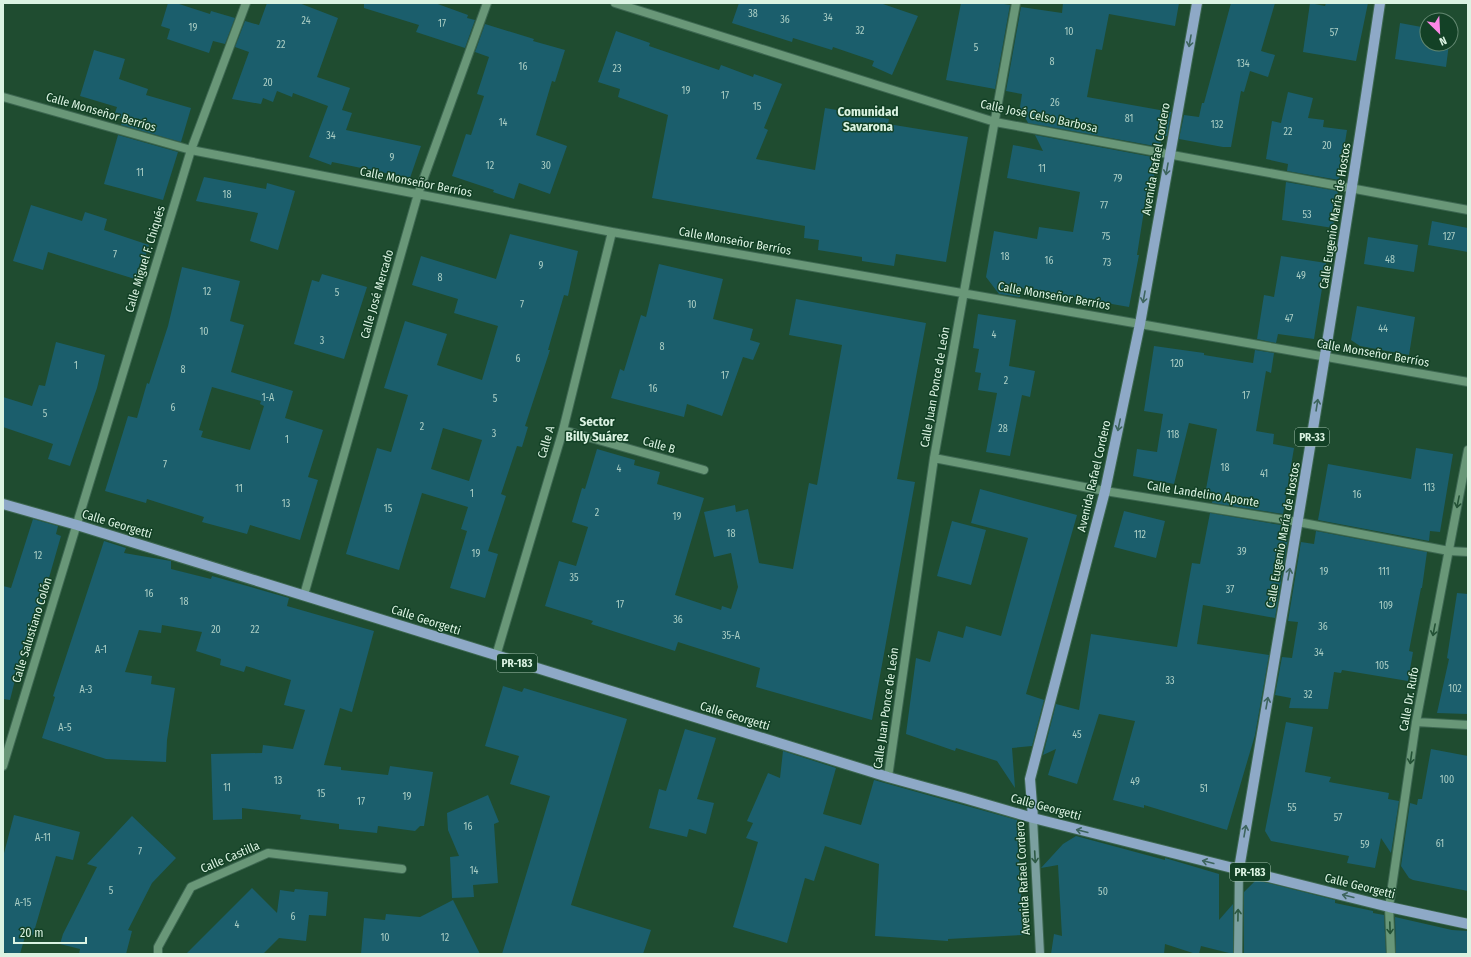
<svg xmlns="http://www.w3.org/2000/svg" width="1471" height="957" viewBox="0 0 1471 957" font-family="'Fira Sans Condensed',sans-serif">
<rect width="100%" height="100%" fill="#1f4c30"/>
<path fill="#1b5e6c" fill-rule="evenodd" d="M 168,3 L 176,3 L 210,14 L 211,11 L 235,18 L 225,44 L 213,41 L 209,53 L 167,39 L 170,29 L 161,26 Z
M 267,3 L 299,3 L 338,18 L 317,77 L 350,88 L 342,110 L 352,113 L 346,130 L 421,146 L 410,178 L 332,162 L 331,165 L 309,157 L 328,106 L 293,93 L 292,97 L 277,91 L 273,102 L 263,98 L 261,104 L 232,99 L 249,52 L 235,47 L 245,21 L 259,25 Z
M 364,3 L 435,3 L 468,15 L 467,18 L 475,20 L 465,48 L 416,32 L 419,25 L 364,8 Z
M 739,3 L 880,3 L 918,16 L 892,75 L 872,66 L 874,61 L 833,47 L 832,50 L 793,38 L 792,42 L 732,23 Z
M 961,3 L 998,3 L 1010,5 L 995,89 L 946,80 Z
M 1063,3 L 1179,3 L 1175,26 L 1109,14 L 1102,50 L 1096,49 L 1087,97 L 1171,112 L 1167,136 L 1162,136 L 1160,147 L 1028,123 L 1020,107 L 1022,94 L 1006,91 L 1021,7 L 1062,13 Z
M 1231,3 L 1275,3 L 1261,51 L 1275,55 L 1268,77 L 1250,71 L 1244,92 L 1241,91 L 1231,147 L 1223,147 L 1179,139 L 1184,115 L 1199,117 L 1202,103 L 1204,103 Z
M 1310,3 L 1325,6 L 1326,3 L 1368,3 L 1356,61 L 1303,52 Z
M 1400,23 L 1427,28 L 1427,44 L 1449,44 L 1446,67 L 1395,59 Z
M 485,24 L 534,39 L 533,41 L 565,50 L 555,82 L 552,81 L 536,135 L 567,146 L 550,194 L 519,183 L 514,199 L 493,192 L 494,190 L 452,176 L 466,134 L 471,135 L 484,96 L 477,94 L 489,57 L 475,52 Z
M 616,31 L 650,43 L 649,46 L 719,70 L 721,65 L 753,77 L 754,74 L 782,84 L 764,128 L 768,130 L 756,159 L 815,170 L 825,108 L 889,119 L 888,124 L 968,137 L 946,262 L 896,254 L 894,266 L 862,261 L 862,257 L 818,250 L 819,240 L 804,238 L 805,226 L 652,198 L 668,115 L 618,97 L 620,89 L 598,82 Z
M 94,50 L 125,59 L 119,79 L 148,89 L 146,95 L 191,108 L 181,142 L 121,125 L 123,119 L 114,116 L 117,107 L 80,96 Z
M 1288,92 L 1313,98 L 1308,118 L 1324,120 L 1323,127 L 1347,130 L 1339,180 L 1287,171 L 1288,164 L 1266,159 L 1272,121 L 1281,123 Z
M 118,135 L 178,152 L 163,200 L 104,184 Z
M 1035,135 L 1158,158 L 1149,199 L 1146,198 L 1137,255 L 1139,255 L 1129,307 L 1021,288 L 1020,297 L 999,294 L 986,277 L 994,231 L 1037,239 L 1039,227 L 1073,232 L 1080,192 L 1007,178 L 1013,145 L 1043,151 Z
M 204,177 L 266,189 L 267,183 L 295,191 L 278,250 L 250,241 L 258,213 L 196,201 Z
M 1286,182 L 1338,191 L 1333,228 L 1282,220 Z
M 31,205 L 82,221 L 85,212 L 107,219 L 104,230 L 149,245 L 138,280 L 48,252 L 43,270 L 13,261 Z
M 1432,221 L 1468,228 L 1468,252 L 1428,245 Z
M 510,234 L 578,251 L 568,296 L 564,295 L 548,350 L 550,350 L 525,426 L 528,427 L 522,447 L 517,446 L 501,494 L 506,496 L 488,551 L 498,554 L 485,598 L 450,588 L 467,531 L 461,529 L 468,507 L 422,493 L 399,570 L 346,554 L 377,448 L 391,452 L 408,395 L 384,388 L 405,321 L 447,334 L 437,365 L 482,380 L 498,326 L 454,313 L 458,299 L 412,285 L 421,256 L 496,279 ZM 443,428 L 482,440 L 469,481 L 431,469 Z
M 1368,237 L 1418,245 L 1414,272 L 1364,264 Z
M 1281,256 L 1326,263 L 1314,339 L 1278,334 L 1276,343 L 1257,339 L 1264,295 L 1274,297 Z
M 659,264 L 723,279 L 713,319 L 753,329 L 750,340 L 760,343 L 753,360 L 743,357 L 722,416 L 687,404 L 684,417 L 611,398 L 620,369 L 624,371 L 641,315 L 646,317 Z
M 182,267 L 240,281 L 230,321 L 244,325 L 231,372 L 293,391 L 285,418 L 323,430 L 308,477 L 318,480 L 300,540 L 250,525 L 247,534 L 202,522 L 204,517 L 147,499 L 146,503 L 105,491 L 128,416 L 137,418 L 147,383 L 149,384 L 168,326 ZM 212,387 L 261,401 L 260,404 L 264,406 L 250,450 L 201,437 L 203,431 L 199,430 Z
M 322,274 L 367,287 L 344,359 L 294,344 L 312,280 L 319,282 Z
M 796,299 L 926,323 L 897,479 L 915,482 L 872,720 L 756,687 L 760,668 L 678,642 L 675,651 L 591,624 L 593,621 L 545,606 L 559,561 L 576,566 L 588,527 L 572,522 L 582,488 L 585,489 L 597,449 L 635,460 L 634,465 L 660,472 L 657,484 L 704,498 L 675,595 L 721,610 L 722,606 L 731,609 L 738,587 L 731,553 L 714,557 L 704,512 L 735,505 L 736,512 L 748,509 L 759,563 L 793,569 L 809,483 L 817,485 L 842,345 L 789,335 Z
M 1357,306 L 1415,317 L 1409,355 L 1360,346 L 1351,340 Z
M 978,314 L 1016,320 L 1009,366 L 1035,371 L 1030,397 L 1022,395 L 1010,456 L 986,452 L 997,393 L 978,390 L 981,373 L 975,372 L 979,349 L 973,348 Z
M 56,342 L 105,355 L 97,388 L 70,466 L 48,459 L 53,444 L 3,427 L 3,397 L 32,406 L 39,385 L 45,386 Z
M 1154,346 L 1204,353 L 1204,355 L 1253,363 L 1255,350 L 1274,353 L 1271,373 L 1266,371 L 1256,431 L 1274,434 L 1273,444 L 1294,448 L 1283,514 L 1212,503 L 1214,494 L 1207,493 L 1207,490 L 1206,489 L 1217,429 L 1189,423 L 1174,484 L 1133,476 L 1137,449 L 1157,452 L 1163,414 L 1144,411 Z
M 1416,448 L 1453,454 L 1440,532 L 1430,531 L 1429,541 L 1318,520 L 1328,464 L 1411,479 Z
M 980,489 L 1077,515 L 1026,694 L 1044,700 L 1032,746 L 1012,748 L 1015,788 L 997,761 L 956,748 L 955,751 L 906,734 L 916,658 L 930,662 L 938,631 L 963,638 L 966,626 L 1001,636 L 1028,538 L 971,523 Z
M 1124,511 L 1165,521 L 1156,558 L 1114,547 Z
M 1210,513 L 1281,525 L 1278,538 L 1288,539 L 1275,618 L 1203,605 L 1197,644 L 1269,655 L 1255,735 L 1227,830 L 1144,805 L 1144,808 L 1113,800 L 1135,721 L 1099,714 L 1077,784 L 1048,775 L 1056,749 L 1043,755 L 1056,704 L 1079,710 L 1091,634 L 1177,647 L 1192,563 L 1200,564 Z
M 33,519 L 58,526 L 56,534 L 61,536 L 32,637 L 26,636 L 10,700 L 3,699 L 3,586 L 11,588 Z
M 952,521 L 986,530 L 971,585 L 937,576 Z
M 1316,531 L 1427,552 L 1422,588 L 1421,588 L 1409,651 L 1413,652 L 1408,681 L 1342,670 L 1341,673 L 1334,672 L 1328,709 L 1289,708 L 1291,698 L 1275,695 L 1282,657 L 1292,658 L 1298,622 L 1288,621 L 1301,542 L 1314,544 Z
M 104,541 L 126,548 L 124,553 L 171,561 L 171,569 L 211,579 L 212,576 L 289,598 L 287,606 L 374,631 L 352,712 L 340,708 L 324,765 L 341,767 L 341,770 L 388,775 L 390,766 L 433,772 L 424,826 L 420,826 L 415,831 L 378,826 L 377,833 L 339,829 L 339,824 L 300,819 L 301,815 L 242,808 L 242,819 L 213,820 L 211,754 L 262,753 L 263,745 L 293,749 L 305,710 L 284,705 L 291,680 L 246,666 L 244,672 L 220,665 L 221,659 L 196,651 L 202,632 L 162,625 L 161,633 L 139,630 L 125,672 L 152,676 L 151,684 L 175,688 L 167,740 L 166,762 L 106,759 L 42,738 L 55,697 L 53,696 Z
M 1457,593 L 1468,594 L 1468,714 L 1437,713 L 1449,659 L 1447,658 Z
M 503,686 L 522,692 L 524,688 L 627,719 L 571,905 L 651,930 L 643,954 L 502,954 L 550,796 L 510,784 L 519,756 L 485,746 Z
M 1286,722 L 1313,727 L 1305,772 L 1331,777 L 1329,782 L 1389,793 L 1388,799 L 1399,801 L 1391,853 L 1381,838 L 1375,868 L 1347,863 L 1349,856 L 1271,841 L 1265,831 Z
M 685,729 L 716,738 L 697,799 L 714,803 L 706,834 L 689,829 L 687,837 L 649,828 L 659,789 L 666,791 Z
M 1431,749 L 1468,756 L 1468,891 L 1413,880 L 1409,878 L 1401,866 L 1410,803 L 1417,805 L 1418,799 L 1422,799 Z
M 783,751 L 836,768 L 823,814 L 861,825 L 874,780 L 1017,820 L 1023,935 L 948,939 L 948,941 L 875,936 L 879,864 L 825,846 L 814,881 L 805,878 L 787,943 L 733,927 L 758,842 L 746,838 L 753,823 L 747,821 L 768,773 L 780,778 Z
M 488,795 L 499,822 L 494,824 L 498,883 L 473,885 L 474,897 L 452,898 L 450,857 L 459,856 L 448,830 L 447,813 Z
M 14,815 L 80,832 L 73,860 L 56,856 L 33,935 L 26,933 L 20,954 L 11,954 L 3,952 L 3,857 Z
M 132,816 L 176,858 L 152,883 L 128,930 L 132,931 L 126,954 L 79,954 L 80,949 L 60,944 L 63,934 L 97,867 L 87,864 Z
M 1076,836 L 1165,860 L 1165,858 L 1219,874 L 1219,920 L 1233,904 L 1233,954 L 1201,946 L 1199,954 L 1196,954 L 1165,944 L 1164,954 L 1051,954 L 1054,934 L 1062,936 L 1058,865 L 1041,868 L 1063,844 Z
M 1256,880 L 1335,900 L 1335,903 L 1373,911 L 1373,913 L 1384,915 L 1386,954 L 1244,954 L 1244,892 Z
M 252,888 L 277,913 L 280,890 L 294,892 L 295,889 L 328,892 L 326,916 L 309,915 L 306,941 L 279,938 L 263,954 L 186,954 Z
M 453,900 L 480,954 L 361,954 L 364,918 L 385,920 L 386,914 L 420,917 Z
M 1395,917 L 1452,930 L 1468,931 L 1468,954 L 1396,954 Z"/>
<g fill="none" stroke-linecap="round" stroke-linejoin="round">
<g stroke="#3d6751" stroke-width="10">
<path id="minor" d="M 615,3 L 995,122 L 1468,210
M 3,97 L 191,150 L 612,232 L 1140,324 L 1468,382
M 563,430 L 704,470
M 934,458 L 1105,491 L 1298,522 L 1449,551 L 1468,552
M 304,595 L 418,194 L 487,3
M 496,656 L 563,430 L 612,232
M 1416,722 L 1468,725
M 3,766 L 191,150 L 246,3
M 888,777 L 934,458 L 1016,3
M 158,954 L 158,947 L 191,887 L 268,853 L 402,869
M 1391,954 L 1389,907 L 1416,722 L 1468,450"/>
</g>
<g stroke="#3d6751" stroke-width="10">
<path id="secondary" d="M 1033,818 L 1040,954
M 1238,954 L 1239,869"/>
</g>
<g stroke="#3d6751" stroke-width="12">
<path id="primary" d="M 3,504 L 77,525 L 888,777 L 964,798 L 1033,818 L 1389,907 L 1468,924
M 1033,818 L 1030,779 L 1105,491 L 1140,324 L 1197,3
M 1239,869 C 1288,581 1337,292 1380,3"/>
</g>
<use href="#minor" stroke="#699778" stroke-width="8"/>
<use href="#secondary" stroke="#7ba09f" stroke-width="8"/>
<use href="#primary" stroke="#8ea9c7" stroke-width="10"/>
</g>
<defs><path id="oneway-shaft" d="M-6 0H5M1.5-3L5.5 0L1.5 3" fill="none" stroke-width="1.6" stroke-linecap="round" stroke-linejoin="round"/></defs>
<g stroke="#3e655e">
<use href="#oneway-shaft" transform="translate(1190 41) rotate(100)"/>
<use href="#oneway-shaft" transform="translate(1167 169) rotate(100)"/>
<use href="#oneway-shaft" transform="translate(1144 297) rotate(100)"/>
<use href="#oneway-shaft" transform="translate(1317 405) rotate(-81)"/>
<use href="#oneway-shaft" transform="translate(1119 425) rotate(102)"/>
<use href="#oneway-shaft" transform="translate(1289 574) rotate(-80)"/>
<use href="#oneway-shaft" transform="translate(1267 703) rotate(-80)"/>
<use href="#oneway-shaft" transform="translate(1082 831) rotate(-166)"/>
<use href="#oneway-shaft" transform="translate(1245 831) rotate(-80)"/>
<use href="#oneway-shaft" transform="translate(1208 862) rotate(-166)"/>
<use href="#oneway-shaft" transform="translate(1348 896) rotate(-166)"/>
</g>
<g stroke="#245236">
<use href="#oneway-shaft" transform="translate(1458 502) rotate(101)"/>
<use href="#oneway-shaft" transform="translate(1434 630) rotate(101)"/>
<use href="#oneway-shaft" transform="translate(1411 758) rotate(98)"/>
<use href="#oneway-shaft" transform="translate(1390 928) rotate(88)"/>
</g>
<g stroke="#2d5944">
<use href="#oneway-shaft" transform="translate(1035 857) rotate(87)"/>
<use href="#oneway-shaft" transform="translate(1238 915) rotate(-89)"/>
</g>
<g text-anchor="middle" stroke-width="3" stroke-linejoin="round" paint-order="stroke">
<g font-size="10" fill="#abcec4">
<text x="753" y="17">38</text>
<text x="828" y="21">34</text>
<text x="785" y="23">36</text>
<text x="306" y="24">24</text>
<text x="442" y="27">17</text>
<text x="193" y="31">19</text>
<text x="860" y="34">32</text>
<text x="1069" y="35">10</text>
<text x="1334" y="36">57</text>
<text x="281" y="48">22</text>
<text x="976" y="51">5</text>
<text x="1052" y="65">8</text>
<text x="1243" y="67">134</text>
<text x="523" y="70">16</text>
<text x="617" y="72">23</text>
<text x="268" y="86">20</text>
<text x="686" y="94">19</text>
<text x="725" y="99">17</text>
<text x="1055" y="106">26</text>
<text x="757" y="110">15</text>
<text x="1129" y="122">81</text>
<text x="503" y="126">14</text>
<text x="1217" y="128">132</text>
<text x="1288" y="135">22</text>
<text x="331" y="139">34</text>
<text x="1327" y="149">20</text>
<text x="392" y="161">9</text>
<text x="490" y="169">12</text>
<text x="546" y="169">30</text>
<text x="1042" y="172">11</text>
<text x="140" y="176">11</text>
<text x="1118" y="182">79</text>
<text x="227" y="198">18</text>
<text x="1104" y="209">77</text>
<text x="1307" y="218">53</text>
<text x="1106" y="240">75</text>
<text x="1449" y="240">127</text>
<text x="115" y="258">7</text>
<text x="1005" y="260">18</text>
<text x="1390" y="263">48</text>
<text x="1049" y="264">16</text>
<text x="1107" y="266">73</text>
<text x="541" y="269">9</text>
<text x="1301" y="279">49</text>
<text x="440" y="281">8</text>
<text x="207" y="295">12</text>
<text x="337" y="296">5</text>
<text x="522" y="308">7</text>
<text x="692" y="308">10</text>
<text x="1289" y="322">47</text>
<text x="1383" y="332">44</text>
<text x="204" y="335">10</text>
<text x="994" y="338">4</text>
<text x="322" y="344">3</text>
<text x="662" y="350">8</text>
<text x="518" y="362">6</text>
<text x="1177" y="367">120</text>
<text x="76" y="369">1</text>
<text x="183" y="373">8</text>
<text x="725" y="379">17</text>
<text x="1006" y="384">2</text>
<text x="653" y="392">16</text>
<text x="1246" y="399">17</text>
<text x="268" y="401">1-A</text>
<text x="495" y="402">5</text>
<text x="173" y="411">6</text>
<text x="45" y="417">5</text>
<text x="422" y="430">2</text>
<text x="1003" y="432">28</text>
<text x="494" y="437">3</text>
<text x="1173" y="438">118</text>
<text x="287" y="443">1</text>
<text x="165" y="468">7</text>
<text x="1225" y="471">18</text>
<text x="619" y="472">4</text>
<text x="1264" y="477">41</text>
<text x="1429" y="491">113</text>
<text x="239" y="492">11</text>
<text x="472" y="497">1</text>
<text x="1357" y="498">16</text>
<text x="286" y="507">13</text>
<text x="388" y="512">15</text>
<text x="597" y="516">2</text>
<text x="677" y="520">19</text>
<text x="731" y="537">18</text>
<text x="1140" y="538">112</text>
<text x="1242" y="555">39</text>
<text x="476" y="557">19</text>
<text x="38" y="559">12</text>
<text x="1324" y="575">19</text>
<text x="1384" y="575">111</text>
<text x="574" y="581">35</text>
<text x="1230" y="593">37</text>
<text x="149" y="597">16</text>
<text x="184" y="605">18</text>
<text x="620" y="608">17</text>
<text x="1386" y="609">109</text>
<text x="678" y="623">36</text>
<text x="1323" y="630">36</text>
<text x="216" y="633">20</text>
<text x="255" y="633">22</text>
<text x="731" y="639">35-A</text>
<text x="101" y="653">A-1</text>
<text x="1319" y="656">34</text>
<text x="1382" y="669">105</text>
<text x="1170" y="684">33</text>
<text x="1455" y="692">102</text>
<text x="86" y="693">A-3</text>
<text x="1308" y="698">32</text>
<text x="65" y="731">A-5</text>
<text x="1077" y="738">45</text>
<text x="1447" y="783">100</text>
<text x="278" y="784">13</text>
<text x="1135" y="785">49</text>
<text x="227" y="791">11</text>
<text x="1204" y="792">51</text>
<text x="321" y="797">15</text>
<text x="407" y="800">19</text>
<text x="361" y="805">17</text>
<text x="1292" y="811">55</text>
<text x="1338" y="821">57</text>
<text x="468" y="830">16</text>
<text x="43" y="841">A-11</text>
<text x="1440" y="847">61</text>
<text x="1365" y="848">59</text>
<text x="140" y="855">7</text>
<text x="474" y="874">14</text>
<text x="111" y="894">5</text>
<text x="1103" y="895">50</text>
<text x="23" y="906">A-15</text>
<text x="293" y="920">6</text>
<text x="237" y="928">4</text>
<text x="385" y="941">10</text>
<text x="445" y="941">12</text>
</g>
<g fill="#134126" stroke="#9fbeaa" stroke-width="1">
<rect x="1295" y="428" width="34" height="18" rx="3"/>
<rect x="497" y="654" width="40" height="18" rx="3"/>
<rect x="1230" y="863" width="40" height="18" rx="3"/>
</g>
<g font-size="11" font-weight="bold" fill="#dbf3e2">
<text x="1312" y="441">PR-33</text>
<text x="517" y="667">PR-183</text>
<text x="1250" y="876">PR-183</text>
</g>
<g font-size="12" fill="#dbf3e2" stroke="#134126">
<text transform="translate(101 112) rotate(16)" y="4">Calle Monseñor Berríos</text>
<text transform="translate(1039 116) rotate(12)" y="4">Calle José Celso Barbosa</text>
<text transform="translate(1156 159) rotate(-80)" y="4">Avenida Rafael Cordero</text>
<text transform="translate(416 182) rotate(11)" y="4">Calle Monseñor Berríos</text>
<text transform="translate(1335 216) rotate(-81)" y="4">Calle Eugenio María de Hostos</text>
<text transform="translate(735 241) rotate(10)" y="4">Calle Monseñor Berríos</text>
<text transform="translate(145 259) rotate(-73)" y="4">Calle Miguel F. Chiqués</text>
<text transform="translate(377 294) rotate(-74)" y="4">Calle José Mercado</text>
<text transform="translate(1054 296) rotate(10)" y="4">Calle Monseñor Berríos</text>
<text transform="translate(1373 353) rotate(10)" y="4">Calle Monseñor Berríos</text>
<text transform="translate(935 387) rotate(-80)" y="4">Calle Juan Ponce de León</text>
<text transform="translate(546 442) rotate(-74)" y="4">Calle A</text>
<text transform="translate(659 445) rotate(16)" y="4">Calle B</text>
<text transform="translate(1094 476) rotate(-77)" y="4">Avenida Rafael Cordero</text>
<text transform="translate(1203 494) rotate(9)" y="4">Calle Landelino Aponte</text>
<text transform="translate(117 524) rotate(17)" y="4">Calle Georgetti</text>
<text transform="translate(1283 535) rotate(-80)" y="4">Calle Eugenio María de Hostos</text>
<text transform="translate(426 620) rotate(18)" y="4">Calle Georgetti</text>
<text transform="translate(32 630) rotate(-73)" y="4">Calle Salustiano Colón</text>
<text transform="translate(1409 699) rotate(-80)" y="4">Calle Dr. Rufo</text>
<text transform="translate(886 708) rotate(-82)" y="4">Calle Juan Ponce de León</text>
<text transform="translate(735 716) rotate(17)" y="4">Calle Georgetti</text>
<text transform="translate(1046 807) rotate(15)" y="4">Calle Georgetti</text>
<text transform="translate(230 857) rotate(-23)" y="4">Calle Castilla</text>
<text transform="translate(1023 878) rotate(-93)" y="4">Avenida Rafael Cordero</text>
<text transform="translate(1360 886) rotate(14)" y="4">Calle Georgetti</text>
</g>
<g font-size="13" font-weight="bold" fill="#dbf3e2" stroke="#134126">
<text x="868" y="116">Comunidad<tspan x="868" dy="15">Savarona</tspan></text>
<text x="597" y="426">Sector<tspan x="597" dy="15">Billy Suárez</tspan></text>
</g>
</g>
<rect width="1471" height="957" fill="none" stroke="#dbf3e2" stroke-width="8"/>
<g transform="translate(1439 32) rotate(156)"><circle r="19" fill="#134126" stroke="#638871"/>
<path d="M0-3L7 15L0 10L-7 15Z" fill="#fb87e5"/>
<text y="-6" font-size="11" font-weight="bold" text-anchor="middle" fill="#dbf3e2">N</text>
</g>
<path d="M14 937v6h72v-6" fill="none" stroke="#dbf3e2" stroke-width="2"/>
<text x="20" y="937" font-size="12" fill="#dbf3e2" stroke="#134126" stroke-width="3" paint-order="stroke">20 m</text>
</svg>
